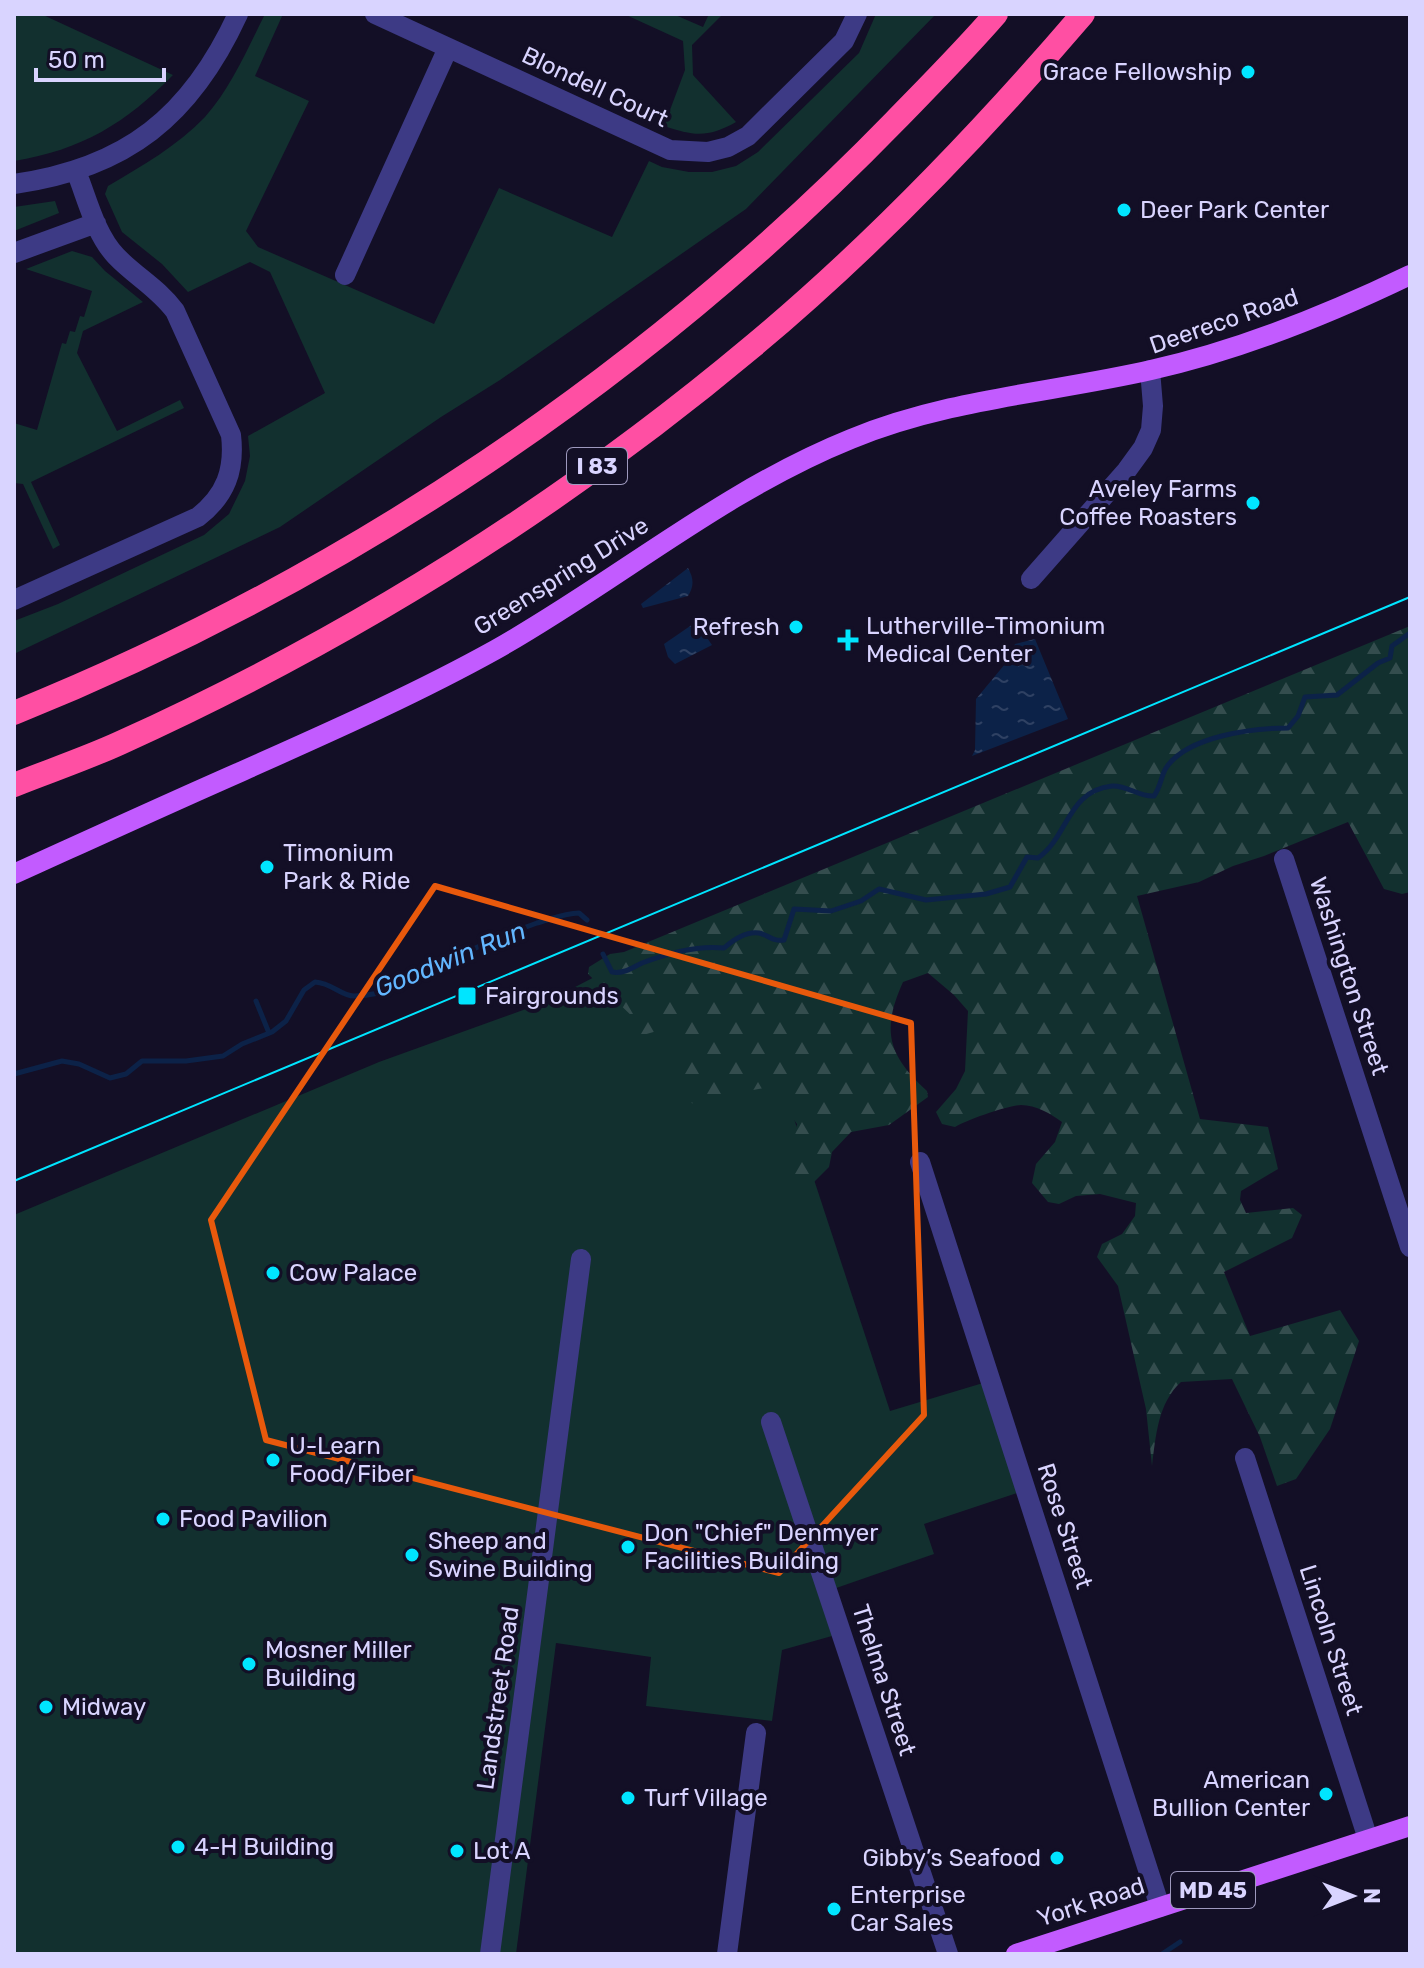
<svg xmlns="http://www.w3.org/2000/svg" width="1424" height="1968" viewBox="0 0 1424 1968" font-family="Rubik,sans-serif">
<defs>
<pattern id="forest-firs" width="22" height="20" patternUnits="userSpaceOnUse" patternTransform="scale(2)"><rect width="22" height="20" fill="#12302f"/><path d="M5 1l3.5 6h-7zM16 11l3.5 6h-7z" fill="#344d4e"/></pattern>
<pattern id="water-ripples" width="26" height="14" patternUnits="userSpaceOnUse" patternTransform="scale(2)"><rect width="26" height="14" fill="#0c2248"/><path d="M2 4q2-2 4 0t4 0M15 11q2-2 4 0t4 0" fill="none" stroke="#2f4163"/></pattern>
</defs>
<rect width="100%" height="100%" fill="#130f26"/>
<path fill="#12302f" d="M 14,14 L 41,14 L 173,75 C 126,123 82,150 14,161 Z
M 265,14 L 283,14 L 255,76 L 309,101 L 246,231 L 258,247 L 434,324 L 499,188 L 612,237 L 649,161 L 662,167 L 689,172 L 712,172 L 736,166 L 758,152 L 859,53 L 876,14 L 936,14 L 746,209 L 500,380 L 441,417 L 280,527 L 14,654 L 14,621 L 58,604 L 204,535 L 229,514 L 245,481 L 250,456 L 248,436 L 325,393 L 270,272 L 250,262 L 188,292 L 162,264 L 122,232 L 105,194 L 108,186 C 142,166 177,146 205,117 C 231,88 248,48 265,14 Z
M 624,14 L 673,14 L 703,27 L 709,14 L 723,14 L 692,45 L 693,75 L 736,122 C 708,138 694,136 664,126 L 685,70 L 683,41 Z
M 55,201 L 59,213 L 14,231 L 14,207 Z
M 72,251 L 92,257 L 105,271 L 143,302 L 83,331 L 77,353 L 117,431 L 180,400 L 184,408 L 31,482 L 60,545 L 53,549 L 23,484 L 14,483 L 14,423 L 37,430 L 62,343 L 66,344 L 70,331 L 75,332 L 80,316 L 84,317 L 92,291 L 26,269 Z
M 662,942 L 758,1009 L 890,1411 L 983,1383 L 1017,1493 L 924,1524 L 934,1554 L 819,1594 L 832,1636 L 782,1650 L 772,1721 L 646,1706 L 651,1657 L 556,1643 L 516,1954 L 14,1954 L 14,1215 L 379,1062 L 548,1001 Z"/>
<path fill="url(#forest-firs)" d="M 1410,626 L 1410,892 L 1402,894 L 1384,889 L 1348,822 L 1264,856 L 1233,866 L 1199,882 L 1137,896 L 1200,1119 L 1268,1127 L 1278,1169 L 1241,1191 L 1240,1200 L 1246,1213 L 1293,1208 L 1302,1215 L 1292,1238 L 1224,1272 L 1250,1336 L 1340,1310 L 1359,1341 L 1330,1429 L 1296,1479 L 1277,1486 L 1260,1437 L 1232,1379 L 1181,1382 C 1158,1403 1156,1435 1152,1466 L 1146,1409 L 1118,1286 L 1097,1257 L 1102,1244 L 1122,1234 L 1135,1216 L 1136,1203 L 1100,1194 L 1076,1196 L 1059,1204 L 1048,1202 L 1032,1183 L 1036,1164 L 1055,1142 L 1062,1122 C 1051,1114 1036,1105 1021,1105 C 1009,1105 966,1120 955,1127 L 942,1124 L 936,1112 L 956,1089 L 965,1071 L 968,1011 L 954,995 L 928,973 L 903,982 C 881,1031 888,1055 927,1091 L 928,1097 L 889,1125 L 851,1132 L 832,1152 L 829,1167 L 813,1183 L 787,1178 L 797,1124 L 770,1087 L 742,1092 L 712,1107 L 686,1102 C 685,1075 682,1051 671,1027 L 636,1037 L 635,1019 L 588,974 L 589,967 L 610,954 L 624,952 Z"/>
<path fill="url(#water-ripples)" d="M 688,568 C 694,579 694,586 688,596 L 643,608 L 641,604 Z
M 696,622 L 712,645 L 675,664 L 668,657 L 664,644 Z
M 1035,639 L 1068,719 L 972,756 L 975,750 L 976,699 L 1005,664 L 1015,644 Z"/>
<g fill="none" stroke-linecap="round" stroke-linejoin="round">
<path stroke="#0c2248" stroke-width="5" d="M 603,954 L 612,972 C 624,974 631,968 642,963 C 668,953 696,945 724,948 C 733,940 746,931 759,933 C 769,935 772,942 784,940 L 794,909 L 831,911 L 861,901 L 879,889 L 926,900 L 986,894 L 1010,887 L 1027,857 L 1038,858 C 1069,836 1067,791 1112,786 C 1127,785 1139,797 1154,796 C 1161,786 1161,776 1166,768 C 1187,736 1253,728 1288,728 L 1298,716 L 1305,697 L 1337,695 L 1378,663 L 1390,658 L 1392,646 L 1410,633
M 256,1001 L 269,1033
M 14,1074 L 62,1061 L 79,1064 L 110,1078 L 126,1074 L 142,1061 L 186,1061 L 223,1056 L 242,1044 L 272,1032 L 286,1021 L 304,990 L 315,982 C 332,983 341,996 354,996 C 394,996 429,971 463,954 C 487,942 512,932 537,923 C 551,919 565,913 579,913 L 587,920
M 1162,1954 L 1180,1942"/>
<path stroke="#3d3a85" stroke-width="20" d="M 375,14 L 670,150 L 708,152 L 728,147 L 748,136 L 844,41 L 857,14
M 14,184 C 127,168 191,116 238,14
M 14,253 L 96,223
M 345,275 L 448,48
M 1031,579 L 1127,470 L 1143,448 L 1151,430 L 1153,406 L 1150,370
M 14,600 L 198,517 C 226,495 235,470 231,435 L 175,311 C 158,288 135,276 116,256 C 95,234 87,198 76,171
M 1284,859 L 1410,1247
M 920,1162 L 1160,1907
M 771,1422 L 948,1954
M 1245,1458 L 1368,1839
M 490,1954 L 581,1259
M 727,1954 L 756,1733"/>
<path stroke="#c25bff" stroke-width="20" d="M 14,874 C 89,840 163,806 238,773 C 325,734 412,696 495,650 C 616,582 722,491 851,439 C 948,399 1050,393 1151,370 C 1241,350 1327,315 1410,275
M 1016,1954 L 1410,1826"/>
<path stroke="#ff4fa3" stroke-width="24" d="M 14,713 C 345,579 646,377 895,121 C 929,86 964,51 996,14
M 14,785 C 49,771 85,759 120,743 C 347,640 562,506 753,346 C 873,246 982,132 1083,14"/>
<path stroke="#00e5ff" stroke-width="2" d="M 14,1181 L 1410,597"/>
</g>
<path fill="none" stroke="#e8590c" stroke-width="6" stroke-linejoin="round" d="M 435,886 L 911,1023 L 924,1415 L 779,1573 L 266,1440 L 211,1220 Z"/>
<g fill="#00e5ff" stroke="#130f26" stroke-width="3">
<circle cx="1248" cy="72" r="8"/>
<circle cx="1124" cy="210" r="8"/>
<circle cx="1253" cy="503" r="8"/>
<circle cx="796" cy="627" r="8"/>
<path d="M844 628h8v8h8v8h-8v8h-8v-8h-8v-8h8z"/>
<circle cx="267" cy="867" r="8"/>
<rect x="457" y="986" width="20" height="20" rx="4"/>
<circle cx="273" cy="1273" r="8"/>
<circle cx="273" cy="1460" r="8"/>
<circle cx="163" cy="1519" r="8"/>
<circle cx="628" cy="1547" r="8"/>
<circle cx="412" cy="1555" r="8"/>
<circle cx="249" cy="1664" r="8"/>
<circle cx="46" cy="1707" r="8"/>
<circle cx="1326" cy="1794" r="8"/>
<circle cx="628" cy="1798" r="8"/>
<circle cx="178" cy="1847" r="8"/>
<circle cx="457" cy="1851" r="8"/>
<circle cx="1057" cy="1858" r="8"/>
<circle cx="834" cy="1909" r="8"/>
</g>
<g text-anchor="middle" stroke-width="8" stroke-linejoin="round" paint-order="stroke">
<g fill="#130f26" stroke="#9e99be" stroke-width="2">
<rect x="567" y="448" width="60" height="36" rx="6"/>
<rect x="1171" y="1872" width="84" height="36" rx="6"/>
</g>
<g font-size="22" font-weight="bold" fill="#d9d4ff">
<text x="597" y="474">I 83</text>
<text x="1213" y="1898">MD 45</text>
</g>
<g font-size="24" fill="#d9d4ff" stroke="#130f26" text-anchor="start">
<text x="1232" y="80" text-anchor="end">Grace Fellowship</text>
<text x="1140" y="218">Deer Park Center</text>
<text x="1237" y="497" text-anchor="end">Aveley Farms<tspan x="1237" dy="28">Coffee Roasters</tspan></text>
<text x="866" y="634">Lutherville-Timonium<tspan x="866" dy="28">Medical Center</tspan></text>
<text x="780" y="635" text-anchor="end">Refresh</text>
<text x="283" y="861">Timonium<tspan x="283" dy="28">Park &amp; Ride</tspan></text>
<text x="485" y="1004">Fairgrounds</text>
<text x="289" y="1281">Cow Palace</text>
<text x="289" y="1454">U-Learn<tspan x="289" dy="28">Food/Fiber</tspan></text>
<text x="179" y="1527">Food Pavilion</text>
<text x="644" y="1541">Don "Chief" Denmyer<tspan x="644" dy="28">Facilities Building</tspan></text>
<text x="428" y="1549">Sheep and<tspan x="428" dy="28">Swine Building</tspan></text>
<text x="265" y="1658">Mosner Miller<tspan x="265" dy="28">Building</tspan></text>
<text x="62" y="1715">Midway</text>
<text x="1310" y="1788" text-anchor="end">American<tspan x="1310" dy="28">Bullion Center</tspan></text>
<text x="644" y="1806">Turf Village</text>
<text x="194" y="1855">4-H Building</text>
<text x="473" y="1859">Lot A</text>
<text x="1041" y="1866" text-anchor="end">Gibby’s Seafood</text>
<text x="850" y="1903">Enterprise<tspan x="850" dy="28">Car Sales</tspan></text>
</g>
<g font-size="24" fill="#d9d4ff" stroke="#130f26">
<text transform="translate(595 87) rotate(25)" y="8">Blondell Court</text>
<text transform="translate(1224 321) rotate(-19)" y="8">Deereco Road</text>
<text transform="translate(561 576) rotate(-32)" y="8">Greenspring Drive</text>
<text transform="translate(1349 976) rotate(72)" y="8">Washington Street</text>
<text transform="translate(1065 1526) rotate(72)" y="8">Rose Street</text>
<text transform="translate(1331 1640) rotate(72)" y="8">Lincoln Street</text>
<text transform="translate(884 1680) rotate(72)" y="8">Thelma Street</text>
<text transform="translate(498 1698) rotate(-82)" y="8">Landstreet Road</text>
<text transform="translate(1091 1902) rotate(-18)" y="8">York Road</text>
</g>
<g font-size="26" font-style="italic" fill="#62b6ff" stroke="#130f26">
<text transform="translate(450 959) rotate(-22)" y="9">Goodwin Run</text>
</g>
</g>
<rect width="1424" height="1968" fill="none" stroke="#d9d4ff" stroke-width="32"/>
<g transform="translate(1352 1896) rotate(90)" stroke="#130f26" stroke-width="6" paint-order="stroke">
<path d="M0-6L14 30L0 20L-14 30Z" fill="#d9d4ff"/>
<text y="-12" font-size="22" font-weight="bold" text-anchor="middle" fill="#d9d4ff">N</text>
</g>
<path d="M36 68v12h128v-12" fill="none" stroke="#d9d4ff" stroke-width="4"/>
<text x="48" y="68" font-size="24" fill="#d9d4ff" stroke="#130f26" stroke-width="6" paint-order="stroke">50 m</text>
</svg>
